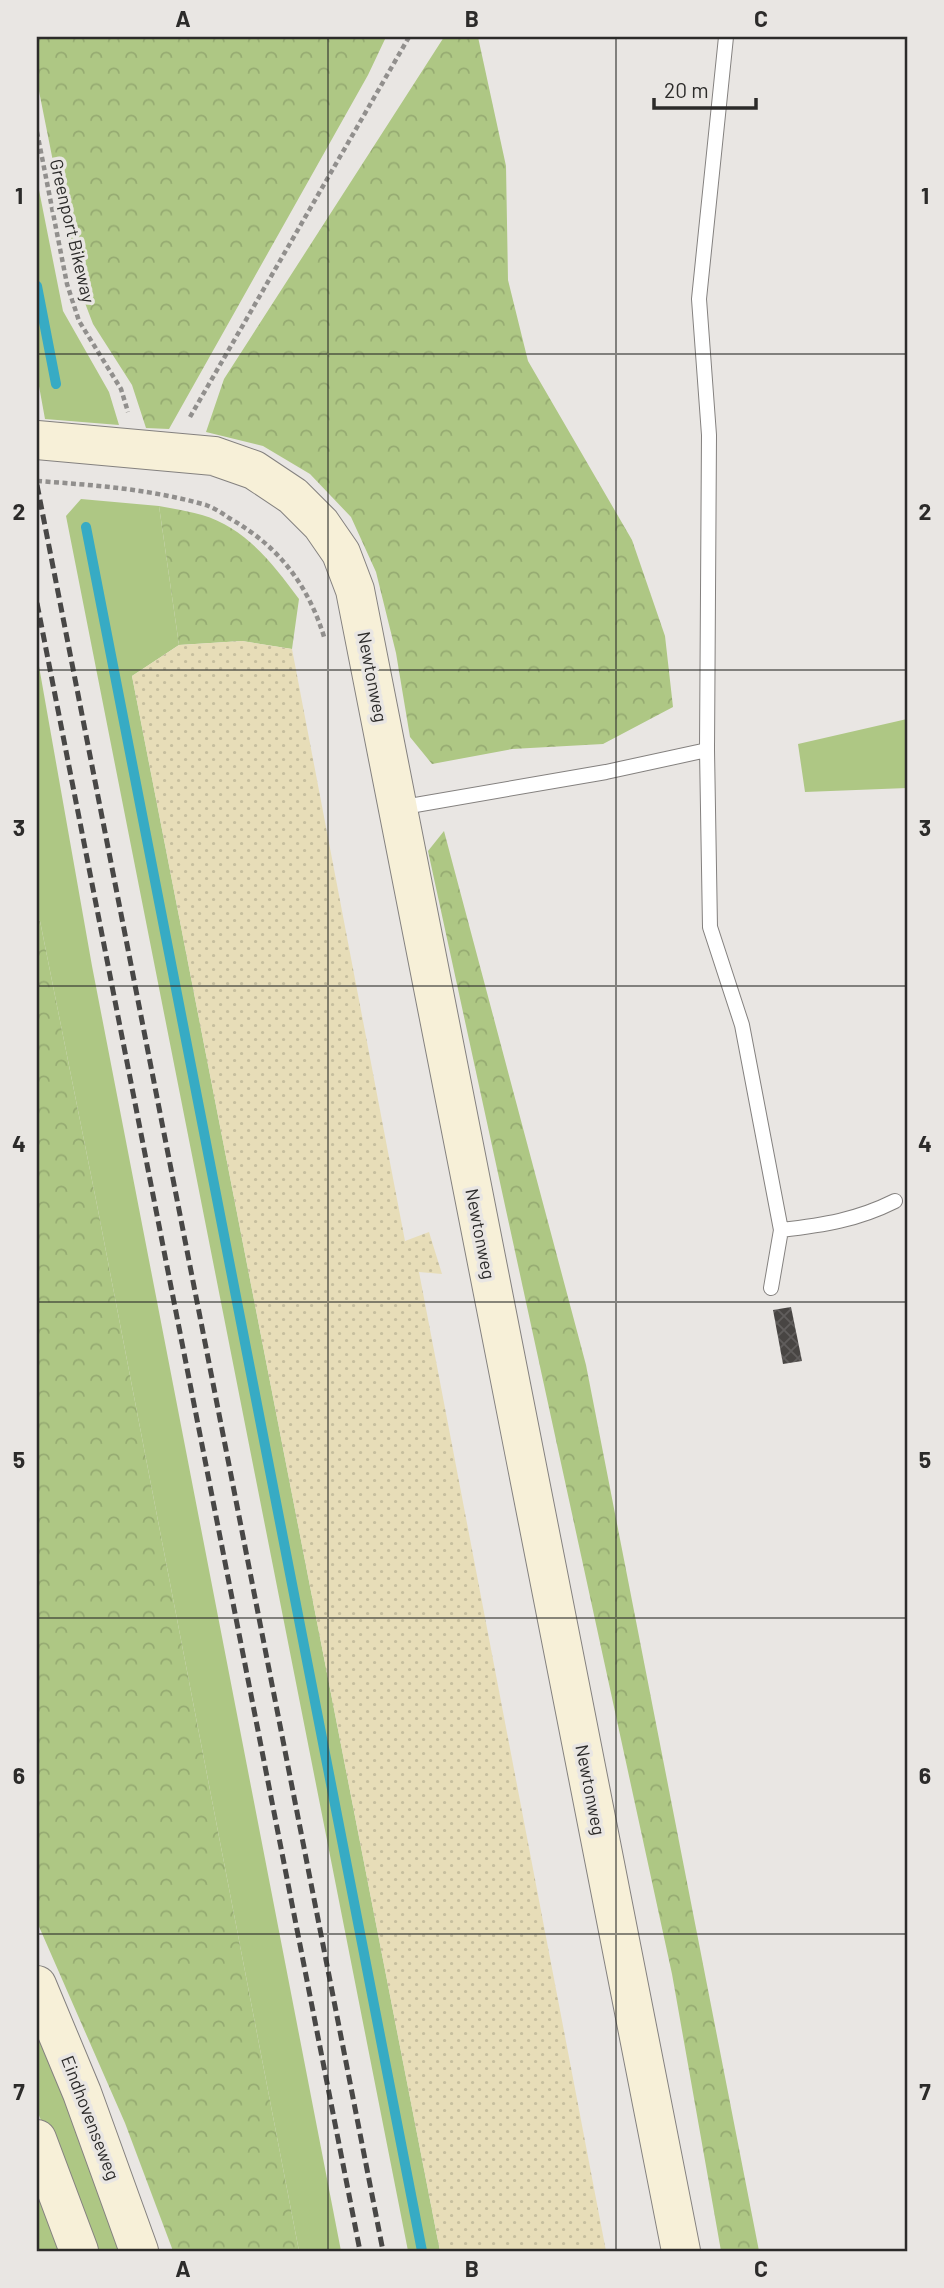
<svg xmlns="http://www.w3.org/2000/svg" width="944" height="2288" viewBox="0 0 944 2288" font-family="Barlow,sans-serif">
<defs>
<pattern id="forest-crowns" width="20" height="18" patternUnits="userSpaceOnUse" patternTransform="scale(1.75)"><rect width="20" height="18" fill="#aec784"/><path d="M2 6a3 3 0 1 1 6 0M12 15a3 3 0 1 1 6 0" fill="none" stroke="#96ab72"/></pattern>
<pattern id="sand-dots" width="8" height="8" patternUnits="userSpaceOnUse" patternTransform="scale(1.75)"><rect width="8" height="8" fill="#e7ddb8"/><path d="M2 2h.1M6 6h.1" fill="none" stroke="#c6be9e" stroke-width="1.8" stroke-linecap="round"/></pattern>
<pattern id="building-cross-hatch" width="8" height="8" patternUnits="userSpaceOnUse" patternTransform="scale(1.75)"><rect width="8" height="8" fill="#484543"/><path d="M0 0l8 8M0 8l8-8" fill="none" stroke="#605d5c"/></pattern>
</defs>
<rect width="100%" height="100%" fill="#e9e6e3"/>
<path fill="#aec784" d="M 37,180 L 63,311 L 109,392 L 119,425 L 45,419 L 37,375 Z
M 81,499 L 159,506 L 179,645 L 132,676 L 440,2251 L 408,2251 L 66,516 Z
M 37,655 L 92,966 L 341,2251 L 299,2251 L 98,1210 L 40,921 L 37,919 Z
M 907,719 L 907,788 L 805,792 L 798,744 Z
M 37,2018 L 126,2251 L 91,2251 L 37,2110 Z
M 37,2184 L 63,2251 L 37,2251 Z"/>
<path fill="url(#forest-crowns)" d="M 37,37 L 386,37 L 368,75 L 169,429 L 146,428 L 132,385 L 93,324 L 77,282 L 37,81 Z
M 444,37 L 478,37 L 506,166 L 508,280 L 528,361 L 632,540 L 665,636 L 673,707 L 603,744 L 512,749 L 432,764 L 410,737 L 396,653 L 376,572 L 351,517 L 310,474 L 263,446 L 206,432 L 224,379 Z
M 159,506 C 174,509 189,511 202,515 C 246,528 273,564 299,599 L 292,649 L 242,641 L 179,645 Z
M 444,831 L 586,1365 L 759,2251 L 721,2251 L 672,1974 L 428,851 Z
M 37,919 L 40,921 L 98,1210 L 299,2251 L 173,2251 L 125,2123 L 37,1922 Z"/>
<path fill="url(#sand-dots)" d="M 242,641 L 292,649 L 405,1241 L 429,1232 L 442,1274 L 419,1272 L 606,2251 L 440,2251 L 132,676 L 179,645 Z"/>
<g fill="none" stroke-linecap="round" stroke-linejoin="round">
<path stroke="#37abc4" stroke-width="10" d="M 37,286 L 56,384
M 86,527 L 422,2251"/>
</g>
<path fill="url(#building-cross-hatch)" d="M 791,1307 L 802,1361 L 783,1364 L 773,1310 Z"/>
<g fill="none" stroke-linecap="round" stroke-linejoin="round">
<g stroke="#84817f" stroke-width="16">
<path id="lane" d="M 707,750 L 710,927 L 742,1025 L 781,1230 L 771,1288
M 398,808 L 606,772 L 707,750 L 709,435 L 699,299 L 726,37
M 781,1230 C 824,1225 857,1220 895,1201"/>
</g>
<g stroke="#84817f" stroke-width="40">
<path id="secondary" d="M 37,440 L 214,456 L 254,470 L 293,496 L 321,524 L 341,553 L 355,590 L 681,2251
M 37,1985 L 82,2093 L 139,2251
M 37,2139 L 79,2251"/>
</g>
<path stroke="#918f8d" stroke-width="4.5" stroke-dasharray="5 3.5" stroke-linecap="butt" d="M 37,132 L 67,284 L 79,321 L 121,389 L 128,412
M 190,417 L 409,37
M 37,481 C 94,485 150,489 206,505 C 214,508 222,513 229,518 C 279,546 309,586 325,640"/>
<use href="#lane" stroke="#fff" stroke-width="14"/>
<use href="#secondary" stroke="#f7f0d8" stroke-width="38"/>
<path stroke="#484746" stroke-width="5" stroke-dasharray="10 5" stroke-linecap="butt" d="M 37,485 L 383,2251
M 37,603 L 360,2251"/>
</g>
<path fill="none" stroke="#2c2b2a" stroke-width="2" stroke-opacity="0.55" d="M 328,37 L 328,2251M 616,37 L 616,2251M 37,354 L 907,354M 37,670 L 907,670M 37,986 L 907,986M 37,1302 L 907,1302M 37,1618 L 907,1618M 37,1934 L 907,1934"/>
<g text-anchor="middle" stroke-width="7" stroke-linejoin="round" paint-order="stroke">
<g font-size="18" fill="#2c2b2a" stroke="#e9e6e3">
<text transform="translate(72 231) rotate(77)" y="6">Greenport Bikeway</text>
<text transform="translate(372 677) rotate(79)" y="6">Newtonweg</text>
<text transform="translate(480 1234) rotate(79)" y="6">Newtonweg</text>
<text transform="translate(590 1790) rotate(79)" y="6">Newtonweg</text>
<text transform="translate(90 2118) rotate(69)" y="6">Eindhovenseweg</text>
</g>
</g>
<rect width="944" height="2288" fill="none" stroke="#e9e6e3" stroke-width="77"/>
<path d="M654 98v10h102v-10" fill="none" stroke="#2c2b2a" stroke-width="3.5"/>
<text x="664" y="98" font-size="21" fill="#2c2b2a" stroke="#e9e6e3" stroke-width="5" paint-order="stroke">20 m</text>
<rect x="38" y="38" width="868" height="2212" fill="none" stroke="#2c2b2a" stroke-width="2.5"/>
<g font-size="23" text-anchor="middle" font-weight="bold" fill="#2c2b2a">
<text x="183" y="27">A</text>
<text x="472" y="27">B</text>
<text x="761" y="27">C</text>
<text x="19" y="204">1</text>
<text x="925" y="204">1</text>
<text x="19" y="520">2</text>
<text x="925" y="520">2</text>
<text x="19" y="836">3</text>
<text x="925" y="836">3</text>
<text x="19" y="1152">4</text>
<text x="925" y="1152">4</text>
<text x="19" y="1468">5</text>
<text x="925" y="1468">5</text>
<text x="19" y="1784">6</text>
<text x="925" y="1784">6</text>
<text x="19" y="2100">7</text>
<text x="925" y="2100">7</text>
<text x="183" y="2277">A</text>
<text x="472" y="2277">B</text>
<text x="761" y="2277">C</text>
</g>
</svg>
